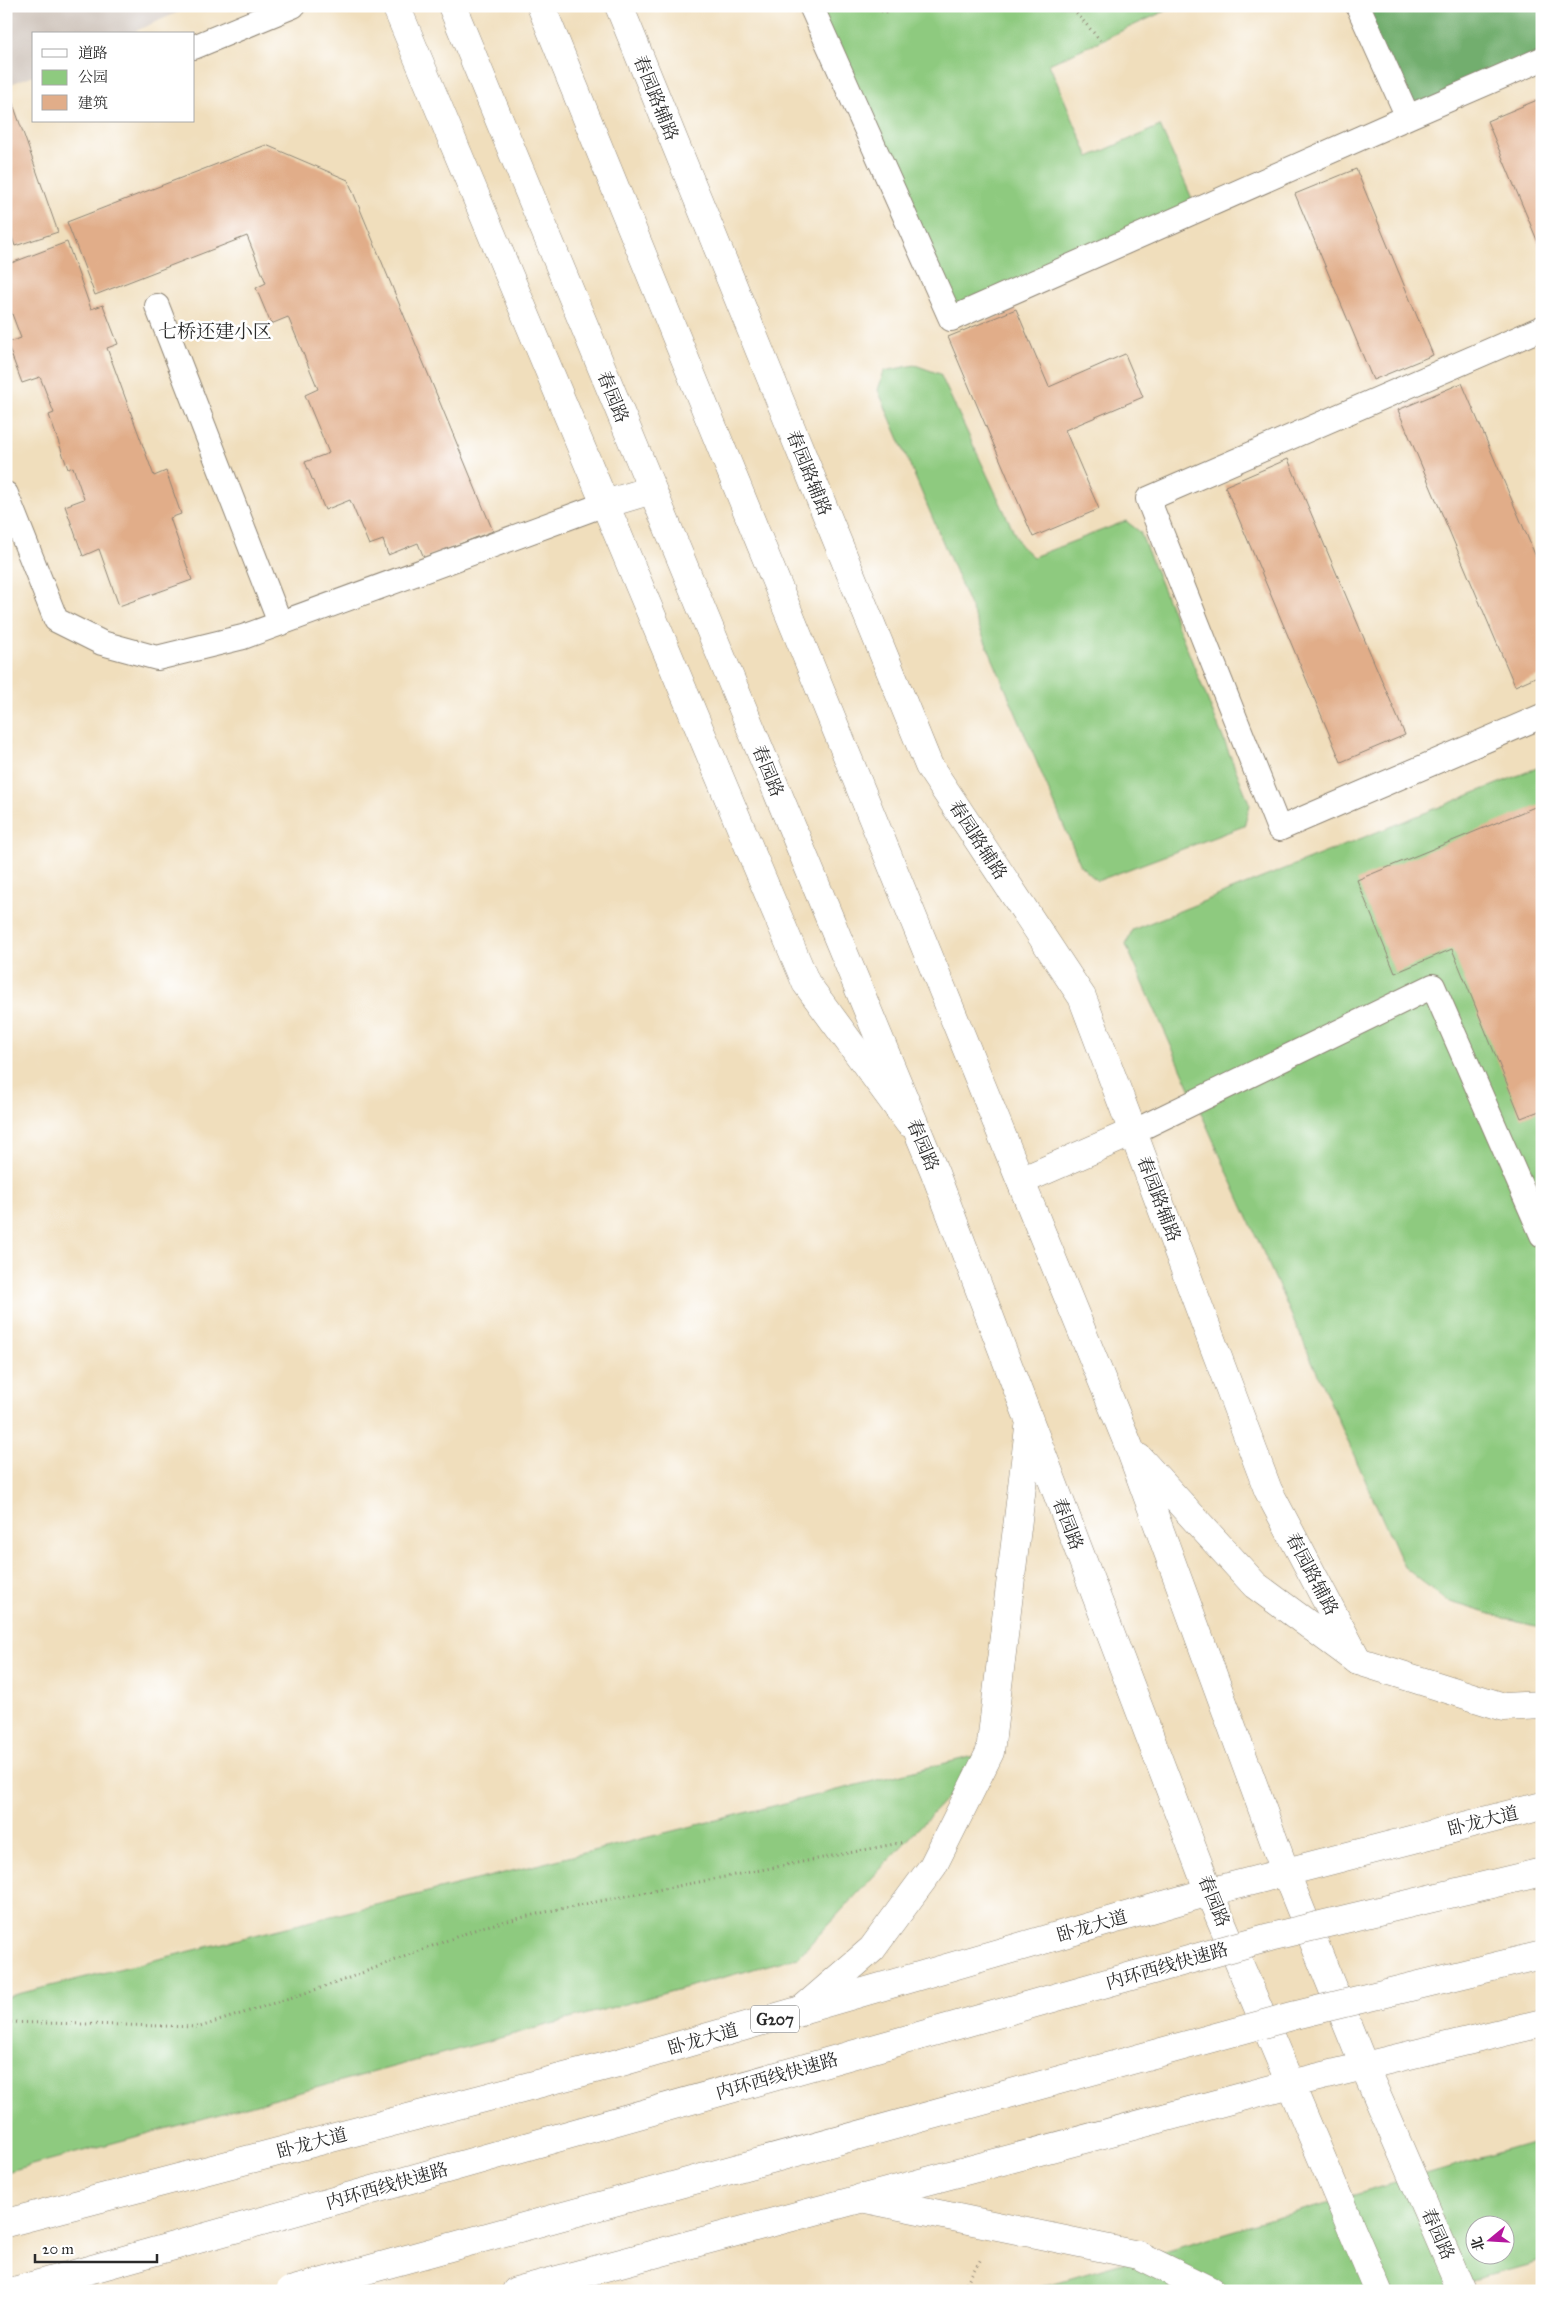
<svg xmlns="http://www.w3.org/2000/svg" width="1548" height="2297" viewBox="0 0 1548 2297" font-family="'IM FELL Great Primer','Noto Serif SC',serif">
<rect width="100%" height="100%" fill="#fff"/>
<filter id="ink" filterUnits="userSpaceOnUse"><feTurbulence type="fractalNoise" baseFrequency=".02" numOctaves="2"/><feDisplacementMap in="SourceGraphic" scale="10" xChannelSelector="R" yChannelSelector="G"/><feConvolveMatrix kernelMatrix="1 2 1 2 8 2 1 2 1" color-interpolation-filters="sRGB"/></filter>
<filter id="wash" filterUnits="userSpaceOnUse"><feTurbulence type="fractalNoise" baseFrequency=".0096" numOctaves="4" result="noise"/><feDisplacementMap in="SourceGraphic" scale="20" xChannelSelector="R" yChannelSelector="G"/><feGaussianBlur stdDeviation="1.12" result="paint"/><feColorMatrix in="noise" values="0 0 0 0 0 0 0 0 0 0 0 0 0 0 0 0 0 1.4 0 .05"/><feComposite in="paint" operator="in"/></filter>
<g filter="url(#wash)">
<rect width="100%" height="100%" fill="#f0debc"/>
<path fill="#cdc2b9" d="M 6,6 L 192,6 L 129,34 L 34,34 L 34,75 L 6,86 Z"/>
<path fill="#8eca7f" stroke="#5c7a55" fill-rule="evenodd" d="M 811,6 L 1176,6 L 1049,64 L 1089,157 L 1160,126 L 1197,210 L 951,319 Z
M 915,365 L 940,374 L 1020,545 L 1033,557 L 1126,521 L 1140,532 L 1250,805 L 1244,826 L 1097,881 L 1081,866 L 878,390 L 884,371 Z
M 1542,766 L 1542,1627 L 1517,1622 L 1447,1601 L 1404,1567 L 1126,945 L 1132,930 Z
M 990,1752 L 798,1957 L 6,2172 L 6,1997 Z
M 1542,2140 L 1542,2261 L 1434,2291 L 1027,2291 ZM 1476,2224 L 1506,2224 L 1506,2254 L 1476,2254 Z"/>
<path fill="#72ae6e" stroke="#4e6c4c" d="M 1359,6 L 1542,6 L 1542,59 L 1408,117 Z"/>
<g id="blocks">
<path fill="#e1ad89" d="M 1542,98 L 1542,252 L 1487,121 Z
M 12,101 L 58,232 L 15,246 L 6,220 L 6,103 Z
M 266,145 L 348,180 L 493,531 L 424,558 L 418,543 L 388,555 L 383,540 L 369,545 L 350,500 L 325,510 L 305,462 L 329,453 L 305,395 L 318,389 L 288,317 L 271,324 L 256,288 L 266,283 L 247,236 L 95,295 L 67,222 Z
M 1356,169 L 1433,355 L 1373,380 L 1295,194 Z
M 67,242 L 91,309 L 103,305 L 118,344 L 107,348 L 154,476 L 166,471 L 181,514 L 170,518 L 192,580 L 119,606 L 99,549 L 83,556 L 65,506 L 84,499 L 73,467 L 68,469 L 49,415 L 54,413 L 40,377 L 22,383 L 7,343 L 21,338 L 6,298 L 6,265 Z
M 1016,309 L 1049,387 L 1125,354 L 1143,397 L 1065,430 L 1099,509 L 1033,537 L 948,337 Z
M 1462,383 L 1542,571 L 1542,674 L 1515,686 L 1398,410 Z
M 1288,459 L 1405,735 L 1341,762 L 1225,486 Z
M 1542,804 L 1542,1110 L 1521,1118 L 1452,949 L 1395,973 L 1357,880 Z"/>
</g>
</g>
<g filter="url(#ink)">
<use href="#blocks" fill-opacity="0" stroke="#8e8474" stroke-width="1"/>
<g fill="none" stroke-linecap="round" stroke-linejoin="round">
<g stroke="#8e8474" stroke-width="26">
<path id="service" d="M 811,6 L 951,319 L 1408,117
M 1358,6 L 1408,117 L 1542,59
M 194,47 L 293,6
M 157,306 L 280,623
M 1542,328 L 1148,499 L 1279,829 L 1542,716
M 6,494 L 56,620 L 102,643 L 157,658 L 243,637 L 605,504
M 1133,1132 L 1433,986 L 1542,1235"/>
</g>
<g stroke="#8e8474" stroke-width="29">
<path id="tertiary" d="M 396,6 L 806,983 L 909,1123
M 619,6 L 929,766 L 1082,997 L 1268,1490 L 1358,1661
M 605,504 L 652,490
M 1021,1181 L 1133,1132"/>
</g>
<g stroke="#8e8474" stroke-width="29">
<path id="primary" d="M 452,6 L 935,1173 L 1209,1892 L 1378,2291
M 541,6 L 1130,1449 L 1285,1871 L 1364,2066 L 1462,2291
M 1139,1458 L 1255,1585 L 1358,1661 L 1504,1707 L 1542,1705
M 798,2013 L 872,1949 L 933,1866 L 990,1752 L 1029,1428
M 861,2198 L 1138,2255 L 1211,2291"/>
</g>
<g stroke="#8e8474" stroke-width="29">
<path id="trunk" d="M 6,2223 L 618,2063 L 1209,1892 L 1542,1806
M 516,2291 L 1290,2084 L 1542,2023"/>
</g>
<path stroke="#8e8474" stroke-width="3" stroke-dasharray="1 4" stroke-linecap="butt" d="M 873,6 L 885,13 L 894,6
M 1070,6 L 1100,40
M 6,2022 L 200,2027 L 333,1984 L 482,1927 L 554,1910 L 905,1842
M 961,2291 L 981,2259"/>
<use href="#service" stroke="#fff" stroke-width="24"/>
<use href="#tertiary" stroke="#fff" stroke-width="28"/>
<use href="#primary" stroke="#fff" stroke-width="28"/>
<use href="#trunk" stroke="#fff" stroke-width="28"/>
<g stroke="#8e8474" stroke-width="29" stroke-linecap="butt">
<path id="trunk-bridge" d="M 14,2291 L 1270,1937 L 1542,1872
M 290,2291 L 1296,2015 L 1542,1955"/>
</g>
<use href="#trunk-bridge" stroke="#fff" stroke-width="28"/>
</g>
</g>
<g text-anchor="middle" stroke-width="5" stroke-linejoin="round" paint-order="stroke">
<rect fill="#fff" stroke="#6b6b6b" stroke-width="1" x="751" y="2005.5" width="48" height="27" rx="4"/>
<g font-size="16" font-weight="bold" fill="#2b2b2b">
<text x="775" y="2025">G207</text>
</g>
<g font-size="18" fill="#2b2b2b" stroke="#fff">
<text transform="translate(656 98) rotate(68)" y="6">春园路辅路</text>
<text transform="translate(613 397) rotate(68)" y="6">春园路</text>
<text transform="translate(809 473) rotate(68)" y="6">春园路辅路</text>
<text transform="translate(768 771) rotate(68)" y="6">春园路</text>
<text transform="translate(978 840) rotate(57)" y="6">春园路辅路</text>
<text transform="translate(923 1145) rotate(67)" y="6">春园路</text>
<text transform="translate(1159 1199) rotate(69)" y="6">春园路辅路</text>
<text transform="translate(1068 1524) rotate(69)" y="6">春园路</text>
<text transform="translate(1312 1574) rotate(62)" y="6">春园路辅路</text>
<text transform="translate(1483 1821) rotate(-14)" y="6">卧龙大道</text>
<text transform="translate(1214 1901) rotate(68)" y="6">春园路</text>
<text transform="translate(1092 1926) rotate(-16)" y="6">卧龙大道</text>
<text transform="translate(1167 1966) rotate(-16)" y="6">内环西线快速路</text>
<text transform="translate(703 2039) rotate(-16)" y="6">卧龙大道</text>
<text transform="translate(777 2076) rotate(-16)" y="6">内环西线快速路</text>
<text transform="translate(312 2143) rotate(-15)" y="6">卧龙大道</text>
<text transform="translate(387 2186) rotate(-16)" y="6">内环西线快速路</text>
<text transform="translate(1438 2234) rotate(66)" y="6">春园路</text>
</g>
<g font-size="19" fill="#2b2b2b" stroke="#fff">
<text x="215" y="338">七桥还建小区</text>
</g>
</g>
<rect width="1548" height="2297" fill="none" stroke="#fff" stroke-width="25"/>
<rect x="32" y="32" width="162" height="90" fill="#ffffff" stroke="#aaaaaa"/>
<rect x="42" y="49" width="25" height="8" fill="#ffffff" stroke="#aaaaaa"/>
<text x="78" y="58" font-size="15" fill="#2b2b2b">道路</text>
<rect x="42" y="70" width="25" height="15" fill="#8eca7f" stroke="#aaaaaa"/>
<text x="78" y="82" font-size="15" fill="#2b2b2b">公园</text>
<rect x="42" y="95" width="25" height="15" fill="#e1ad89" stroke="#aaaaaa"/>
<text x="78" y="108" font-size="15" fill="#2b2b2b">建筑</text>
<g transform="translate(1490 2240) rotate(252)"><circle r="24" fill="#ffffff" stroke="#aaaaaa"/>
<path d="M0-4L9 19L0 12L-9 19Z" fill="#b5179e"/>
<text y="-8" font-size="14" font-weight="bold" text-anchor="middle" fill="#2b2b2b">北</text>
</g>
<path d="M35 2254v8h122v-8" fill="none" stroke="#2b2b2b" stroke-width="2.5"/>
<text x="42" y="2254" font-size="15" fill="#2b2b2b" stroke="#ffffff" stroke-width="4" paint-order="stroke">20 m</text>
</svg>
